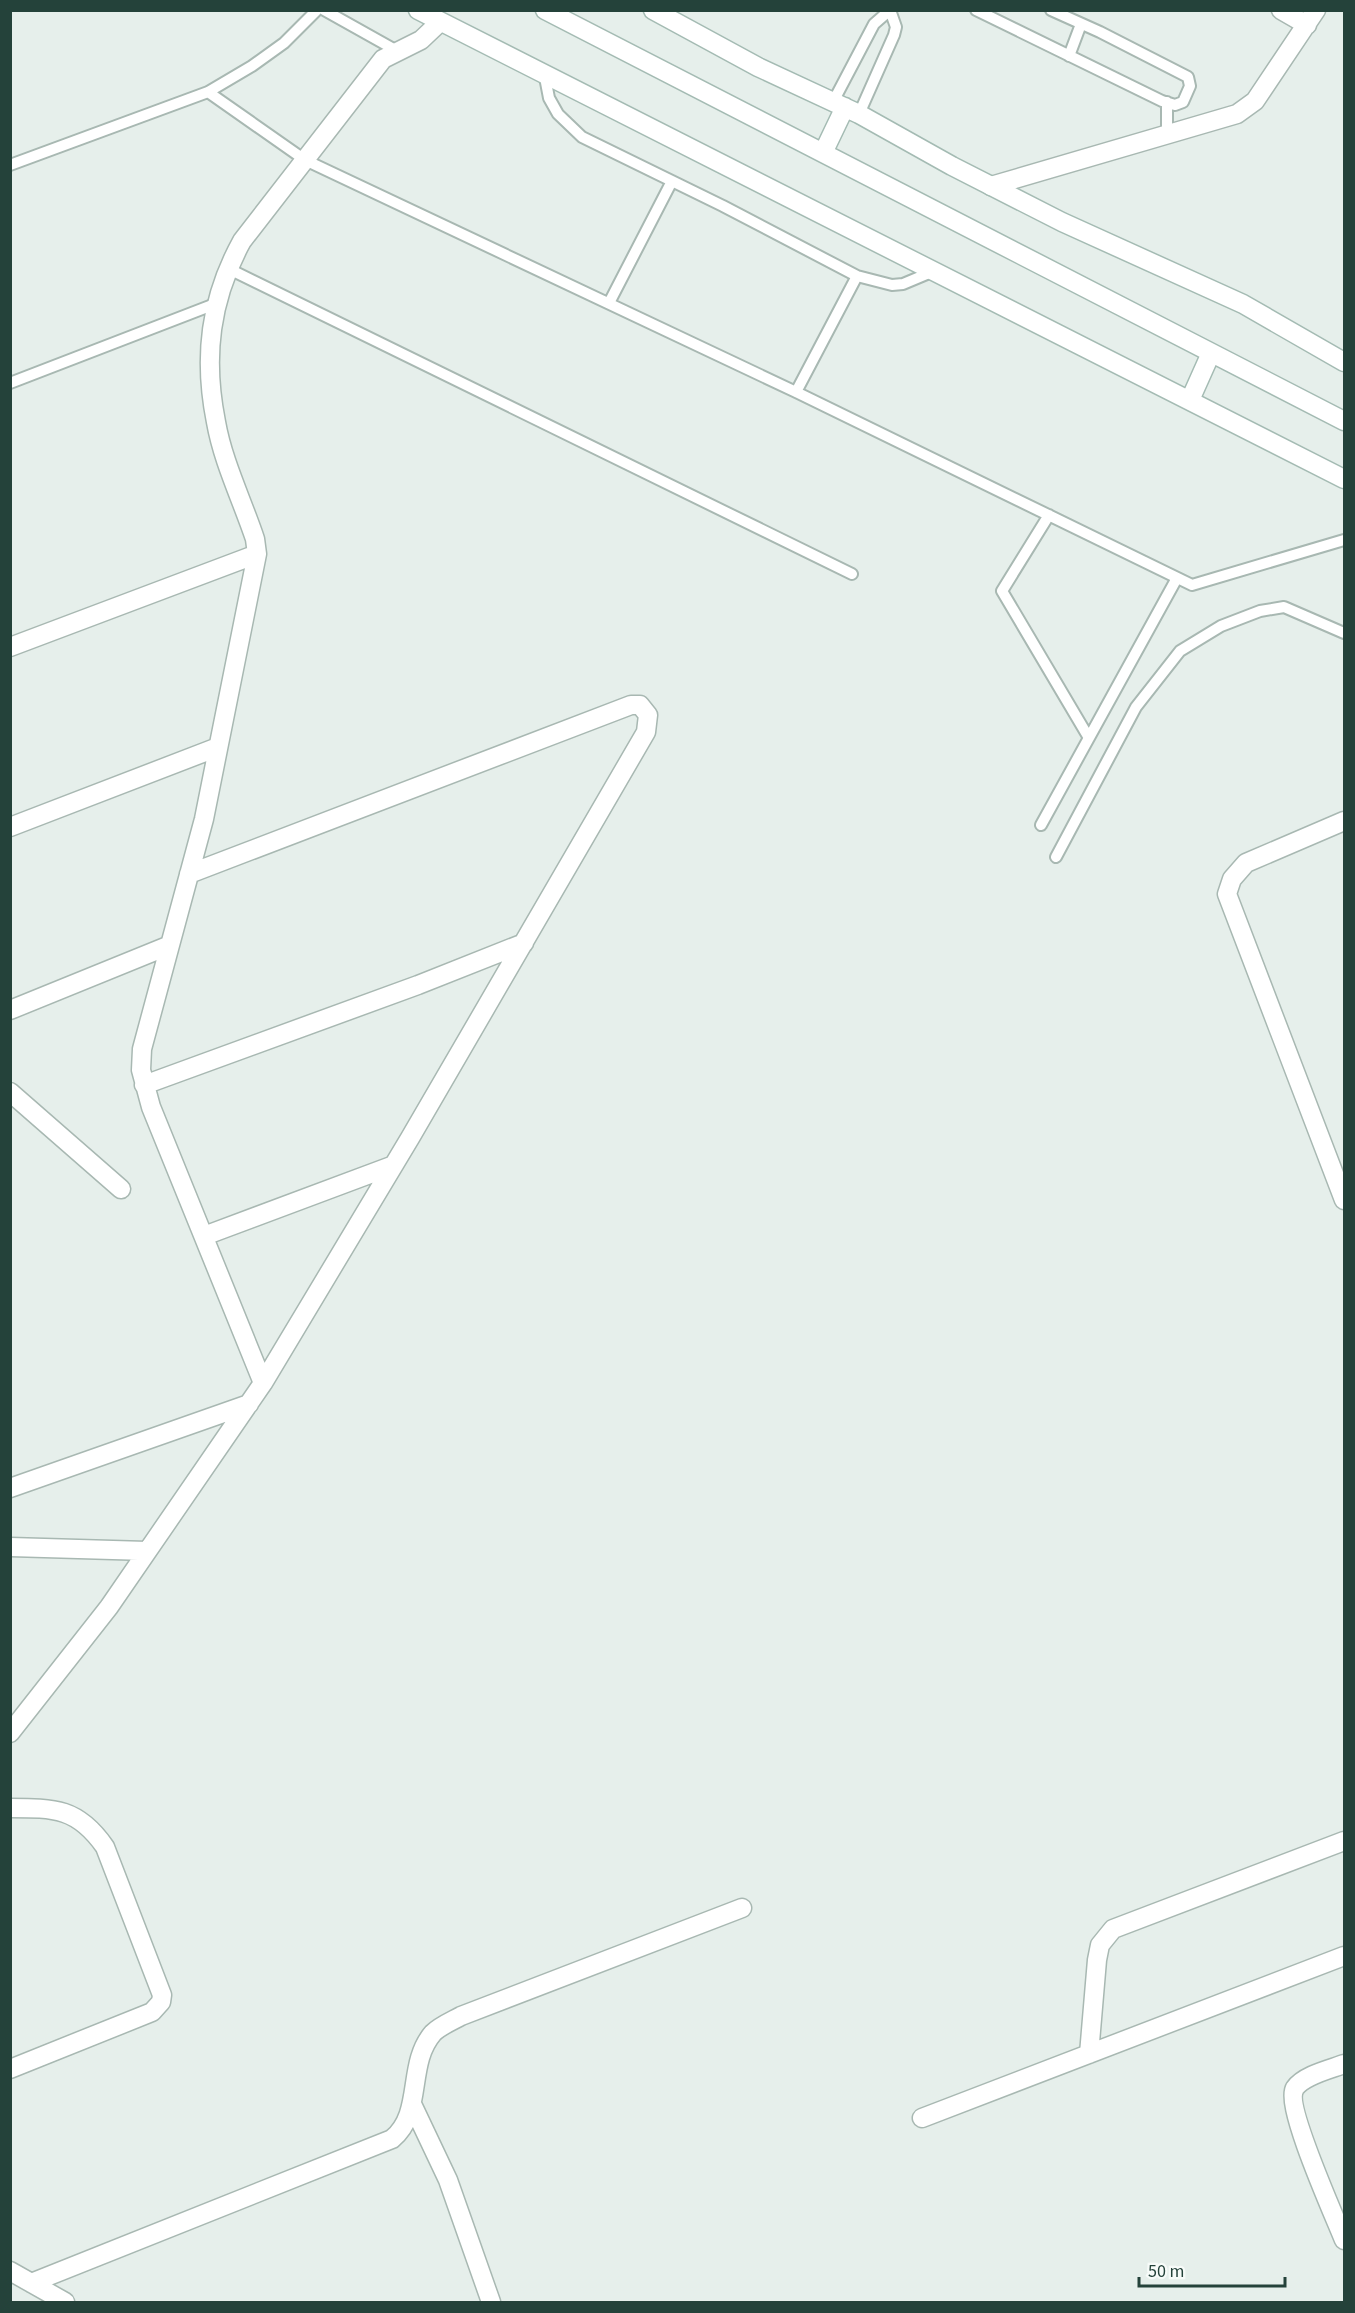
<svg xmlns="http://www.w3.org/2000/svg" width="1355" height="2313" viewBox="0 0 1355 2313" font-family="'Source Sans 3',sans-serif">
<rect width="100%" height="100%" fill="#e6efeb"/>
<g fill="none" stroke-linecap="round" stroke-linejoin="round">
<g stroke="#a8b8b2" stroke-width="14">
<path id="lane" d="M 324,10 L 399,52
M 976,10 L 1162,101 L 1175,105 L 1183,102 L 1190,86 L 1188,77 L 1100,32 L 1051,10
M 1069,56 L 1081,24
M 544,72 L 549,98 L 558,114 L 582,137 L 723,206 L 857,276 L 892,285 L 903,284 L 934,271
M 208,92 L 305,160 L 796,392 L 1192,585 L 1344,540
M 833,102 L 874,24 L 890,10 L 896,27 L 894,35 L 859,114
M 1167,102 L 1167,136
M 10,165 L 208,92 L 252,66 L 284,43 L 317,10
M 227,268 L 852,574
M 609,303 L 672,181
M 10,383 L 215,304
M 796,392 L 857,276
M 1049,515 L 1002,591 L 1089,738
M 1041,825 L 1177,578
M 1056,857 L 1136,707 L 1180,651 L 1221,626 L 1260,611 L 1284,607 L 1344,633"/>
</g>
<g stroke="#a8b8b2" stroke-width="21">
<path id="street" d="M 1281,10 L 1307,25
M 991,186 L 1237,114 L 1255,101 L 1316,10
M 10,647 L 257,554
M 1344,821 L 1246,863 L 1232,879 L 1227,894 L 1344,1200
M 10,827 L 218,747
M 10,1010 L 170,945
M 144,1085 L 418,985 L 524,943
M 10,1092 L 121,1189
M 204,1236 L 394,1165
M 263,1383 L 151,1107 L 141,1070 L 142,1049 L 204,819 L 257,554 L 255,539 C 242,500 223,462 216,422 C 203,357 210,299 242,241 L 383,59 L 421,40 L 440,22
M 10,1488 L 249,1404
M 10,1547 L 147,1551
M 10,1733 L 109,1607 L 263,1383 L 410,1138 L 646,732 L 648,715 L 640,705 L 631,705 L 189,874
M 10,1808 C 55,1808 78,1808 105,1847 L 162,1995 L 161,2002 L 152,2012 L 10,2069
M 1089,2054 L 1097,1960 L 1100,1945 L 1113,1929 L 1344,1841
M 1344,2064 C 1331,2069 1304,2075 1295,2088 C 1284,2105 1335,2217 1344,2240
M 412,2104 L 448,2180 L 491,2302
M 922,2118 L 1344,1956
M 10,2271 L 65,2302
M 31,2283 L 392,2139 C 424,2113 406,2064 433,2033 C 440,2026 452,2021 461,2016 L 742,1908"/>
</g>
<g stroke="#a4bbb3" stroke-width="21">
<path id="secondary" d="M 418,10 L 1344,479
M 545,10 L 1344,421
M 653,10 L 758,67 L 859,114 L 952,166 L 1062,222 L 1243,304 L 1344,362
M 823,153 L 845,107
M 1190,400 L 1211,353"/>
</g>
<use href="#lane" stroke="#fff" stroke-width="10"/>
<use href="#street" stroke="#fff" stroke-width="18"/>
<use href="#secondary" stroke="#fff" stroke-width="18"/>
</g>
<rect width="1355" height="2313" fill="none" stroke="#24423a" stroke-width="24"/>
<path d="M1139 2277v9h146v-9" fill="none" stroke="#24423a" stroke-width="3"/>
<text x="1148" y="2277" font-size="18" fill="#24423a" stroke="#f7fbf9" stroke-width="4.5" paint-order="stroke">50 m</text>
</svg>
